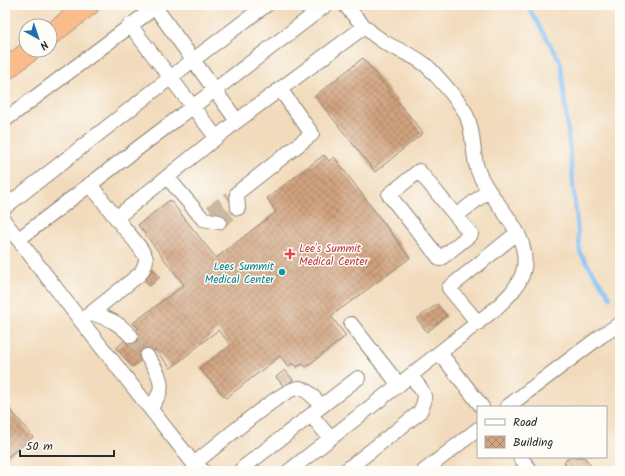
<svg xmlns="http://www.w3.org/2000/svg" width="625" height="476" viewBox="0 0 625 476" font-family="Kalam,sans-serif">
<defs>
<pattern id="building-cross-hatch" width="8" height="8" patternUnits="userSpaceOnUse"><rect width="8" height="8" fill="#d1a37f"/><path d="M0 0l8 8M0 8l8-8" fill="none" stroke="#aa8568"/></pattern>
</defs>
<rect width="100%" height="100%" fill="#fdfcf7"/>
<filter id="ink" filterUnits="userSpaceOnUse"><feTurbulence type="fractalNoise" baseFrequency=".025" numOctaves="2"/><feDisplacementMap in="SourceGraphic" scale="8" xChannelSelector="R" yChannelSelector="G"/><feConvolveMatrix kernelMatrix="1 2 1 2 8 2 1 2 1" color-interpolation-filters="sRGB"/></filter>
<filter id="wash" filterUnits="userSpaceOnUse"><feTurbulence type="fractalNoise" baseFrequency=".012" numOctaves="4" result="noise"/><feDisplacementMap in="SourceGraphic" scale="16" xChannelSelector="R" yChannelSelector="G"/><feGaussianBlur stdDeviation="0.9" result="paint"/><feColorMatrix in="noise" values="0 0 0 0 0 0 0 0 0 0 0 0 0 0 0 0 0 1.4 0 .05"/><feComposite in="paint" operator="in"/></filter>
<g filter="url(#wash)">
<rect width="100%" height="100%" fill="#f2dbbc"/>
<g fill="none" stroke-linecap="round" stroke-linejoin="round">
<path stroke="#7ebef3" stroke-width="4" d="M 527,5 L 561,63 L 580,253 L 610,297"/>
</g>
<g id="blocks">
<path fill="url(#building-cross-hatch)" d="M 363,58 L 423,133 L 375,172 L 315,96 Z
M 324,155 L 329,161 L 334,157 L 410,258 L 331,316 L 346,336 L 306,367 L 303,364 L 296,367 L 292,363 L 289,367 L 280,356 L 226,398 L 199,368 L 231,345 L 218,330 L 171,368 L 155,350 L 132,367 L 116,348 L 139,329 L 133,323 L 184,285 L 138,225 L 170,200 L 216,258 L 276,212 L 267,198 Z
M 152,268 L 160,277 L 150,286 L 142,276 Z
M 437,304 L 447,316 L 427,332 L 417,319 Z
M 285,370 L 293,380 L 284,387 L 276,377 Z
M 5,403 L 33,437 L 5,459 Z
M 570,457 L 584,457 L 595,471 L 571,471 L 564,462 Z"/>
</g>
</g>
<g filter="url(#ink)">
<use href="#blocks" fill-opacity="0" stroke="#8e8374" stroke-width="1"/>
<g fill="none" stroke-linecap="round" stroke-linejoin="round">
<path stroke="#cab89f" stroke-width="14" stroke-dasharray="14 7" stroke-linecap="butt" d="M 211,212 L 230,198
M 219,222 L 238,208
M 131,336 L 147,356"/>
<g stroke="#8e8374" stroke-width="16">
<path id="minor" d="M 155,7 L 237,121
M 130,25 L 216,137
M 5,120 L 158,5
M 167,177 L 203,219 L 219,222
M 90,184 L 116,218 L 237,121 L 364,27
M 5,207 L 193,60 L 266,5
M 238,208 L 237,193 L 312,134 L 280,89
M 456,216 L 471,234 L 440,259 L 389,195 L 419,171 L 456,216 L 488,191
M 5,222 L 81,321 L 194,464 L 203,471
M 19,239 C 121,160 224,84 326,5
M 91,313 C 109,319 117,321 131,336
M 81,321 L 140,274 C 143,269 146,265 146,259 C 145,251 122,226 116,218
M 478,323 L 449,288 L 517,233
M 351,324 L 399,385
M 440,353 L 482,407
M 147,356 C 154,366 165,381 159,394 C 157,399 153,404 151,408
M 507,407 L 601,336 L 620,324
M 314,412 L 358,378
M 520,457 L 531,471
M 194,464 C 210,451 283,388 298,388 C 308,388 315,400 322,406
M 241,471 L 244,467 L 311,415 L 330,438
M 289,471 L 495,309 C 507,298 521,285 524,268 C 530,228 488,202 477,168 C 472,150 474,129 465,112 C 457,98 442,82 431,70 C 418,56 400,52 384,42 C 368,32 357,19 345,5
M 345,471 L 419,413 C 430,395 422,391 411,376
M 424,471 L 478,429"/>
</g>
<g stroke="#8e8374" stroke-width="22">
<path id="highway" d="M 50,35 L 89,5
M 5,70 L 31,50"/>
</g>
<use href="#minor" stroke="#fff" stroke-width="14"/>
<use href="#highway" stroke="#f9bc8a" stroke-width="21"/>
</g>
</g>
<path fill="#e0444e" stroke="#fdfcf7" stroke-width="1.5" d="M288 248h4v4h4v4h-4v4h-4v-4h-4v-4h4z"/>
<circle fill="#0f9aa8" stroke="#fdfcf7" stroke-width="1.5" cx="282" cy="272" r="4"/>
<g text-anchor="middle" stroke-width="3" stroke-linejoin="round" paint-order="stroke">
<g font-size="11" fill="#be3a42" stroke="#fdfcf7" text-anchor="start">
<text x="299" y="252">Lee's Summit<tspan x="299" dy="13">Medical Center</tspan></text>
</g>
<g font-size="11" fill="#0d838f" stroke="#fdfcf7" text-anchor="end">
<text x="274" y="270">Lees Summit<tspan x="274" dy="13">Medical Center</tspan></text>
</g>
</g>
<rect width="625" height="476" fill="none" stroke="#fdfcf7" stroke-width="20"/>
<rect x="477" y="406" width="130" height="52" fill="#fdfcf7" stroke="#a9a8a5"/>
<rect x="485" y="419" width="20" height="6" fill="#ffffff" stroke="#a9a8a5"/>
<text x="513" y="426" font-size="12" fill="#2b2b2b">Road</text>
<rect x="485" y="436" width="20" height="12" fill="url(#building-cross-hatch)" stroke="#a9a8a5"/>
<text x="513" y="446" font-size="12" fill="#2b2b2b">Building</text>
<g transform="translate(38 38) rotate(140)"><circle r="19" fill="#fdfcf7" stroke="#a9a8a5"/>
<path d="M0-3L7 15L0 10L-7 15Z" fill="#1f6fb2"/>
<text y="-6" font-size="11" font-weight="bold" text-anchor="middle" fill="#2b2b2b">N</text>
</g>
<path d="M20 450v6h94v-6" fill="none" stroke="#2b2b2b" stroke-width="2"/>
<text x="26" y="450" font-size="12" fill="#2b2b2b" stroke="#fdfcf7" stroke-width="3" paint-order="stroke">50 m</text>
</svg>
